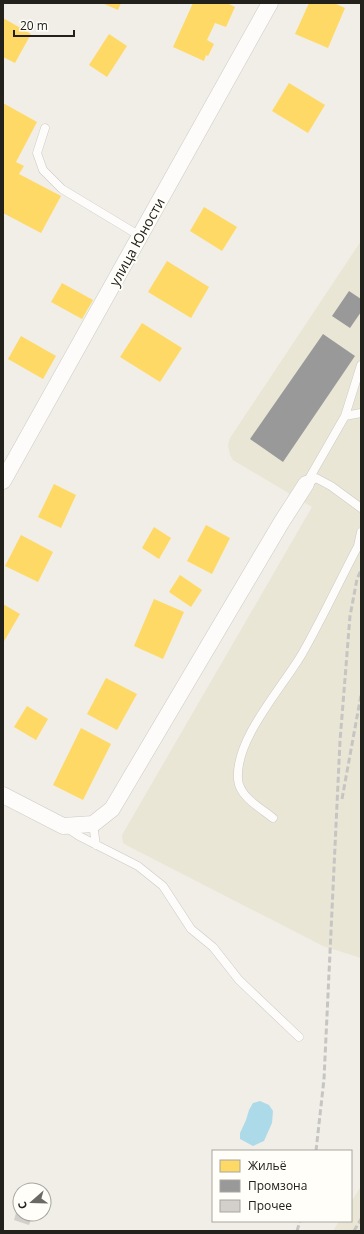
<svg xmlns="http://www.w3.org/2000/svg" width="364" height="1234" viewBox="0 0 364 1234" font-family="'Open Sans',sans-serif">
<rect width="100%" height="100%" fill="#f0eee6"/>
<path fill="#e9e6d6" d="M 361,241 L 361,958 L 323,946 L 128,846 L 123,843 L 122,835 L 312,507 L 233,460 L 230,455 L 228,445 L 230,438 Z
M 361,1186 L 361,1231 L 333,1231 L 339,1221 L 351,1221 L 351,1202 Z"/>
<path fill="#addae8" d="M 260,1101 L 269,1105 L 273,1111 L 272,1123 L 264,1141 L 253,1146 L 240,1139 L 240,1133 L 246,1120 L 249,1110 L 253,1103 Z"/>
<path fill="#ffd966" d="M 102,3 L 121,3 L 118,10 Z
M 193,3 L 227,3 L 235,7 L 226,27 L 215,23 L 207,40 L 214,44 L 208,56 L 206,55 L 204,61 L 173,47 Z
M 309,3 L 334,3 L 345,8 L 328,48 L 295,34 Z
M 3,18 L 31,34 L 15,63 L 3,57 Z
M 109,34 L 127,46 L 107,77 L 89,65 Z
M 289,83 L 325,105 L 308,133 L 272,111 Z
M 3,103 L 37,122 L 16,162 L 24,166 L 19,174 L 61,196 L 41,233 L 3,213 L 4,202 L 3,201 Z
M 204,207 L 237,227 L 222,251 L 190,231 Z
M 167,261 L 209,287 L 191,318 L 148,292 Z
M 62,283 L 93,300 L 82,319 L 51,302 Z
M 142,323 L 182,348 L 160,382 L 120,357 Z
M 21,336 L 56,356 L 43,379 L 8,359 Z
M 54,484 L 76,495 L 61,528 L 38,517 Z
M 206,525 L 230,538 L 212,574 L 187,561 Z
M 154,527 L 171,538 L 159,559 L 142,548 Z
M 21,535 L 53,552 L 38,582 L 5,566 Z
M 180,575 L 202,590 L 191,607 L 169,592 Z
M 154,599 L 184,612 L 163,659 L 134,646 Z
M 3,604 L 20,614 L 3,643 Z
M 106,678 L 137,694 L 117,730 L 87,714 Z
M 27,706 L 48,719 L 36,740 L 14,727 Z
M 81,728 L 111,744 L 83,800 L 53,785 Z"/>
<path fill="#999" d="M 349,291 L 361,299 L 361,312 L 350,328 L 332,316 Z
M 323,334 L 355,356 L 283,462 L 250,439 Z"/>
<path fill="#d3cfca" d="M 18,1206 L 20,1206 L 20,1214 L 33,1214 L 29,1225 L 14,1220 Z"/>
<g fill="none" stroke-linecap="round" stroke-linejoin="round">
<g stroke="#cbcac4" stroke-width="9">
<path id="lane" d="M 45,128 L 37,153 L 43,170 L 62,189 L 140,236
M 345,416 L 361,413
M 306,484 L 345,416 L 361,365
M 307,484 L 316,478 L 331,486 L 361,508
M 273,818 C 261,808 239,797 238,779 C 235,739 282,688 302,654 C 322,619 339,582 358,546 L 361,532
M 93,824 L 96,845
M 67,828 L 79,836 L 138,866 L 163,886 L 191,929 L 213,947 L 239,980 L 299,1037"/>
</g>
<g stroke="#cbcac4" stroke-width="17">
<path id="street" d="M 3,481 L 270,3
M 3,795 L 63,826 L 93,824 L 112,809 L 281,523 L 306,484"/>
</g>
<use href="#lane" stroke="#fdfcfb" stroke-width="8"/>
<use href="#street" stroke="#fdfcfb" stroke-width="16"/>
<path stroke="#c6c5c3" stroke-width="3" stroke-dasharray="6 3" stroke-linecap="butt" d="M 342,799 L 361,695
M 316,1151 L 324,1079 L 340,741 L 350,616 L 357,579 L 361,570
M 297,1231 L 300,1221
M 354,1231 L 361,1219"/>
</g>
<g text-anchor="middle" stroke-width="4" stroke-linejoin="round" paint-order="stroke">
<g font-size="14" fill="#22211c" stroke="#fffef8">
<text transform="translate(137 242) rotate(-61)" y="5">улица Юности</text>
</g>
</g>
<rect width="364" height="1234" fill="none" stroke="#22211c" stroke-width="8"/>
<rect x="212" y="1150" width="140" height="72" fill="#fffef8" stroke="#a7a6a0"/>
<rect x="220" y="1160" width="20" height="12" fill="#ffd966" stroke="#a7a6a0"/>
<text x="248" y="1170" font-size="12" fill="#22211c">Жильё</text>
<rect x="220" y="1180" width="20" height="12" fill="#999999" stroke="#a7a6a0"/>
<text x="248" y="1190" font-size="12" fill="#22211c">Промзона</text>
<rect x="220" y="1200" width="20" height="12" fill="#d3cfca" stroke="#a7a6a0"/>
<text x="248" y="1210" font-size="12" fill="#22211c">Прочее</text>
<g transform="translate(32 1202) rotate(250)"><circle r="19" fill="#fffef8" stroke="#a7a6a0"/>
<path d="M0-3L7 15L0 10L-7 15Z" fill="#6a6963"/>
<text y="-6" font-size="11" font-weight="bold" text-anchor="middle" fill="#22211c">С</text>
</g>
<path d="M14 30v6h60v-6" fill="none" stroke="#22211c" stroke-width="2"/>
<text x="20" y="30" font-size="12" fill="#22211c" stroke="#fffef8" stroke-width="3" paint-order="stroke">20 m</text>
</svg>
